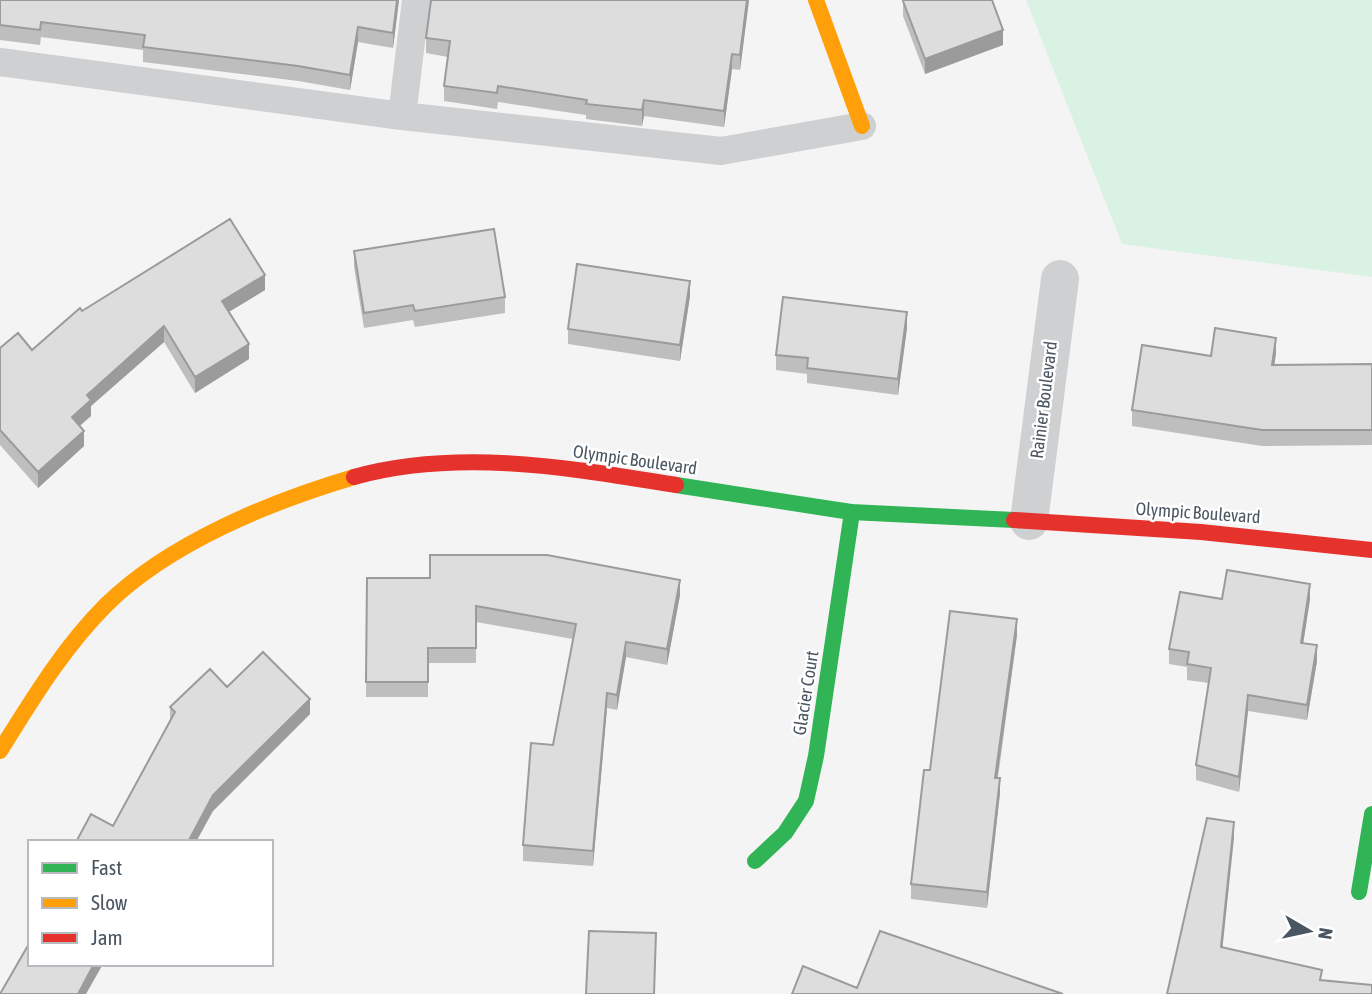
<svg xmlns="http://www.w3.org/2000/svg" width="1372" height="994" viewBox="0 0 1372 994" font-family="'Asap Condensed',sans-serif">
<rect width="100%" height="100%" fill="#f4f4f4"/>
<path fill="#d9f2e3" d="M 1026,0 L 1372,0 L 1372,277 L 1122,244 Z"/>
<g fill="none" stroke-linecap="round" stroke-linejoin="round">
<path stroke="#ced0d2" stroke-width="28" d="M 0,62 L 402,116 L 721,151 L 862,126
M 402,116 L 416,0"/>
<path stroke="#ced0d2" stroke-width="38" d="M 1029,521 L 1060,279"/>
<path stroke="#30b455" stroke-width="16" d="M 676,485 L 851,512 L 1014,520
M 755,861 L 785,833 L 806,801 L 816,756 L 852,512
M 1359,892 L 1372,814"/>
<path stroke="#ff9f0a" stroke-width="16" d="M 816,0 L 862,126
M 0,751 C 32,700 63,648 106,605 C 169,543 270,502 354,477"/>
<path stroke="#e5322d" stroke-width="16" d="M 354,477 C 459,448 570,468 676,485
M 1014,520 L 1201,532 L 1372,550"/>
</g>
<path fill="#bebebf" d="M 0,0 L 399,0 L 393,48 L 358,42 L 350,90 L 298,81 L 143,62 L 143,50 L 41,37 L 40,45 L 0,40 Z
M 749,0 L 740,70 L 732,69 L 724,127 L 644,116 L 642,126 L 586,119 L 586,115 L 498,102 L 497,109 L 444,101 L 444,86 L 448,57 L 426,53 L 426,38 Z
M 903,1 L 1003,45 L 925,74 L 903,16 Z
M 354,251 L 505,297 L 505,313 L 415,327 L 413,320 L 364,328 L 354,267 Z
M 265,290 L 229,312 L 249,359 L 195,393 L 164,342 L 91,406 L 91,416 L 80,426 L 84,446 L 38,488 L 0,445 L 0,348 L 32,350 Z
M 690,296 L 680,361 L 568,344 L 568,329 Z
M 907,328 L 898,395 L 807,383 L 807,374 L 776,370 L 776,355 Z
M 1276,353 L 1274,365 L 1372,364 L 1372,445 L 1262,446 L 1132,426 L 1132,410 L 1211,356 Z
M 367,578 L 680,595 L 667,665 L 626,657 L 617,710 L 607,708 L 593,866 L 523,861 L 523,845 L 553,745 L 573,639 L 476,622 L 476,663 L 428,663 L 428,697 L 366,697 Z
M 1222,599 L 1310,599 L 1303,643 L 1317,661 L 1307,720 L 1248,711 L 1239,792 L 1196,780 L 1196,765 L 1209,683 L 1187,680 L 1187,667 L 1169,664 L 1169,649 Z
M 1017,635 L 998,778 L 1000,793 L 987,908 L 911,899 L 911,884 L 930,770 Z
M 227,687 L 310,714 L 213,811 L 113,826 L 170,720 L 170,707 Z"/>
<path fill="#9b9b9b" d="M 397,0 L 399,0 L 393,48 L 393,33 Z
M 747,0 L 749,0 L 740,70 L 740,55 Z
M 358,27 L 358,42 L 350,90 L 350,75 Z
M 1003,30 L 1003,45 L 925,74 L 925,59 Z
M 732,54 L 732,69 L 724,127 L 724,111 Z
M 644,100 L 644,116 L 642,126 L 642,110 Z
M 265,275 L 265,290 L 222,316 L 222,301 Z
M 690,281 L 690,296 L 680,361 L 680,345 Z
M 907,312 L 907,328 L 898,395 L 898,379 Z
M 164,326 L 164,342 L 91,406 L 91,416 L 72,432 L 72,417 L 87,395 Z
M 1276,338 L 1276,353 L 1272,381 L 1272,365 Z
M 249,344 L 249,359 L 195,393 L 195,377 Z
M 84,431 L 84,446 L 38,488 L 38,472 Z
M 680,580 L 680,595 L 667,665 L 667,649 Z
M 1310,584 L 1310,599 L 1301,658 L 1301,643 Z
M 1017,619 L 1017,635 L 995,793 L 995,778 Z
M 626,642 L 626,657 L 617,710 L 617,695 Z
M 1317,645 L 1317,661 L 1307,720 L 1307,705 Z
M 607,693 L 607,708 L 593,866 L 593,851 Z
M 1248,695 L 1248,711 L 1239,792 L 1239,777 Z
M 310,699 L 310,714 L 213,811 L 196,842 L 188,842 L 213,795 Z
M 1000,778 L 1000,793 L 987,908 L 987,892 Z
M 1234,822 L 1234,838 L 1221,962 L 1221,947 Z
M 94,964 L 103,964 L 86,994 L 78,994 Z"/>
<path fill="#ddddde" stroke="#9b9b9b" stroke-width="2" d="M 0,0 L 397,0 L 393,33 L 358,27 L 350,75 L 298,66 L 143,47 L 145,35 L 41,22 L 40,30 L 0,25 Z
M 431,0 L 747,0 L 740,55 L 732,54 L 724,111 L 644,100 L 642,110 L 586,104 L 587,100 L 498,86 L 497,93 L 444,86 L 450,41 L 426,38 Z
M 904,0 L 992,0 L 1003,30 L 925,59 L 903,1 Z
M 230,219 L 265,275 L 222,301 L 249,344 L 195,377 L 164,326 L 87,395 L 91,400 L 72,417 L 84,431 L 38,472 L 0,430 L 0,348 L 18,333 L 32,350 L 80,308 L 82,311 Z
M 494,229 L 505,297 L 415,311 L 413,305 L 364,313 L 354,251 Z
M 577,264 L 690,281 L 680,345 L 568,329 Z
M 783,297 L 907,312 L 898,379 L 807,368 L 808,358 L 776,355 Z
M 1215,328 L 1276,338 L 1272,365 L 1372,364 L 1372,430 L 1262,430 L 1132,410 L 1142,345 L 1211,356 Z
M 430,555 L 547,555 L 680,580 L 667,649 L 626,642 L 617,695 L 607,693 L 593,851 L 523,845 L 531,743 L 553,745 L 576,624 L 476,606 L 476,648 L 428,648 L 428,682 L 366,682 L 367,578 L 430,578 Z
M 1227,570 L 1310,584 L 1301,643 L 1317,645 L 1307,705 L 1248,695 L 1239,777 L 1196,765 L 1211,668 L 1187,664 L 1189,652 L 1169,649 L 1180,592 L 1222,599 Z
M 950,611 L 1017,619 L 995,778 L 1000,778 L 987,892 L 911,884 L 924,770 L 930,770 Z
M 263,652 L 310,699 L 213,795 L 188,842 L 76,842 L 91,814 L 113,826 L 175,712 L 170,707 L 210,669 L 227,687 Z
M 1207,818 L 1234,822 L 1221,947 L 1322,970 L 1320,980 L 1372,985 L 1372,994 L 1167,994 Z
M 589,931 L 656,933 L 654,994 L 586,994 Z
M 880,931 L 1063,994 L 792,994 L 803,966 L 857,988 Z
M 30,942 L 30,964 L 94,964 L 78,994 L 0,994 Z"/>
<g text-anchor="middle" stroke-width="5" stroke-linejoin="round" paint-order="stroke">
<g font-size="18" fill="#4a5661" stroke="#fff">
<text transform="translate(1044 400) rotate(-83)" y="6">Rainier Boulevard</text>
<text transform="translate(635 460) rotate(8)" y="6">Olympic Boulevard</text>
<text transform="translate(1198 513) rotate(4)" y="6">Olympic Boulevard</text>
<text transform="translate(806 693) rotate(-81)" y="6">Glacier Court</text>
</g>
</g>
<rect x="28" y="840" width="245" height="126" fill="#ffffff" stroke="#b7bbc0" stroke-width="2"/>
<rect x="42" y="863" width="35" height="10" fill="#30b455" stroke="#b7bbc0" stroke-width="2"/>
<text x="91" y="875" font-size="21" fill="#4a5661">Fast</text>
<rect x="42" y="898" width="35" height="10" fill="#ff9f0a" stroke="#b7bbc0" stroke-width="2"/>
<text x="91" y="910" font-size="21" fill="#4a5661">Slow</text>
<rect x="42" y="933" width="35" height="10" fill="#e5322d" stroke="#b7bbc0" stroke-width="2"/>
<text x="91" y="945" font-size="21" fill="#4a5661">Jam</text>
<g transform="translate(1309 931) rotate(99)" stroke="#ffffff" stroke-width="5" paint-order="stroke">
<path d="M0-5L12 26L0 18L-12 26Z" fill="#4a5661"/>
<text y="-10" font-size="19" font-weight="bold" text-anchor="middle" fill="#4a5661">N</text>
</g>
</svg>
